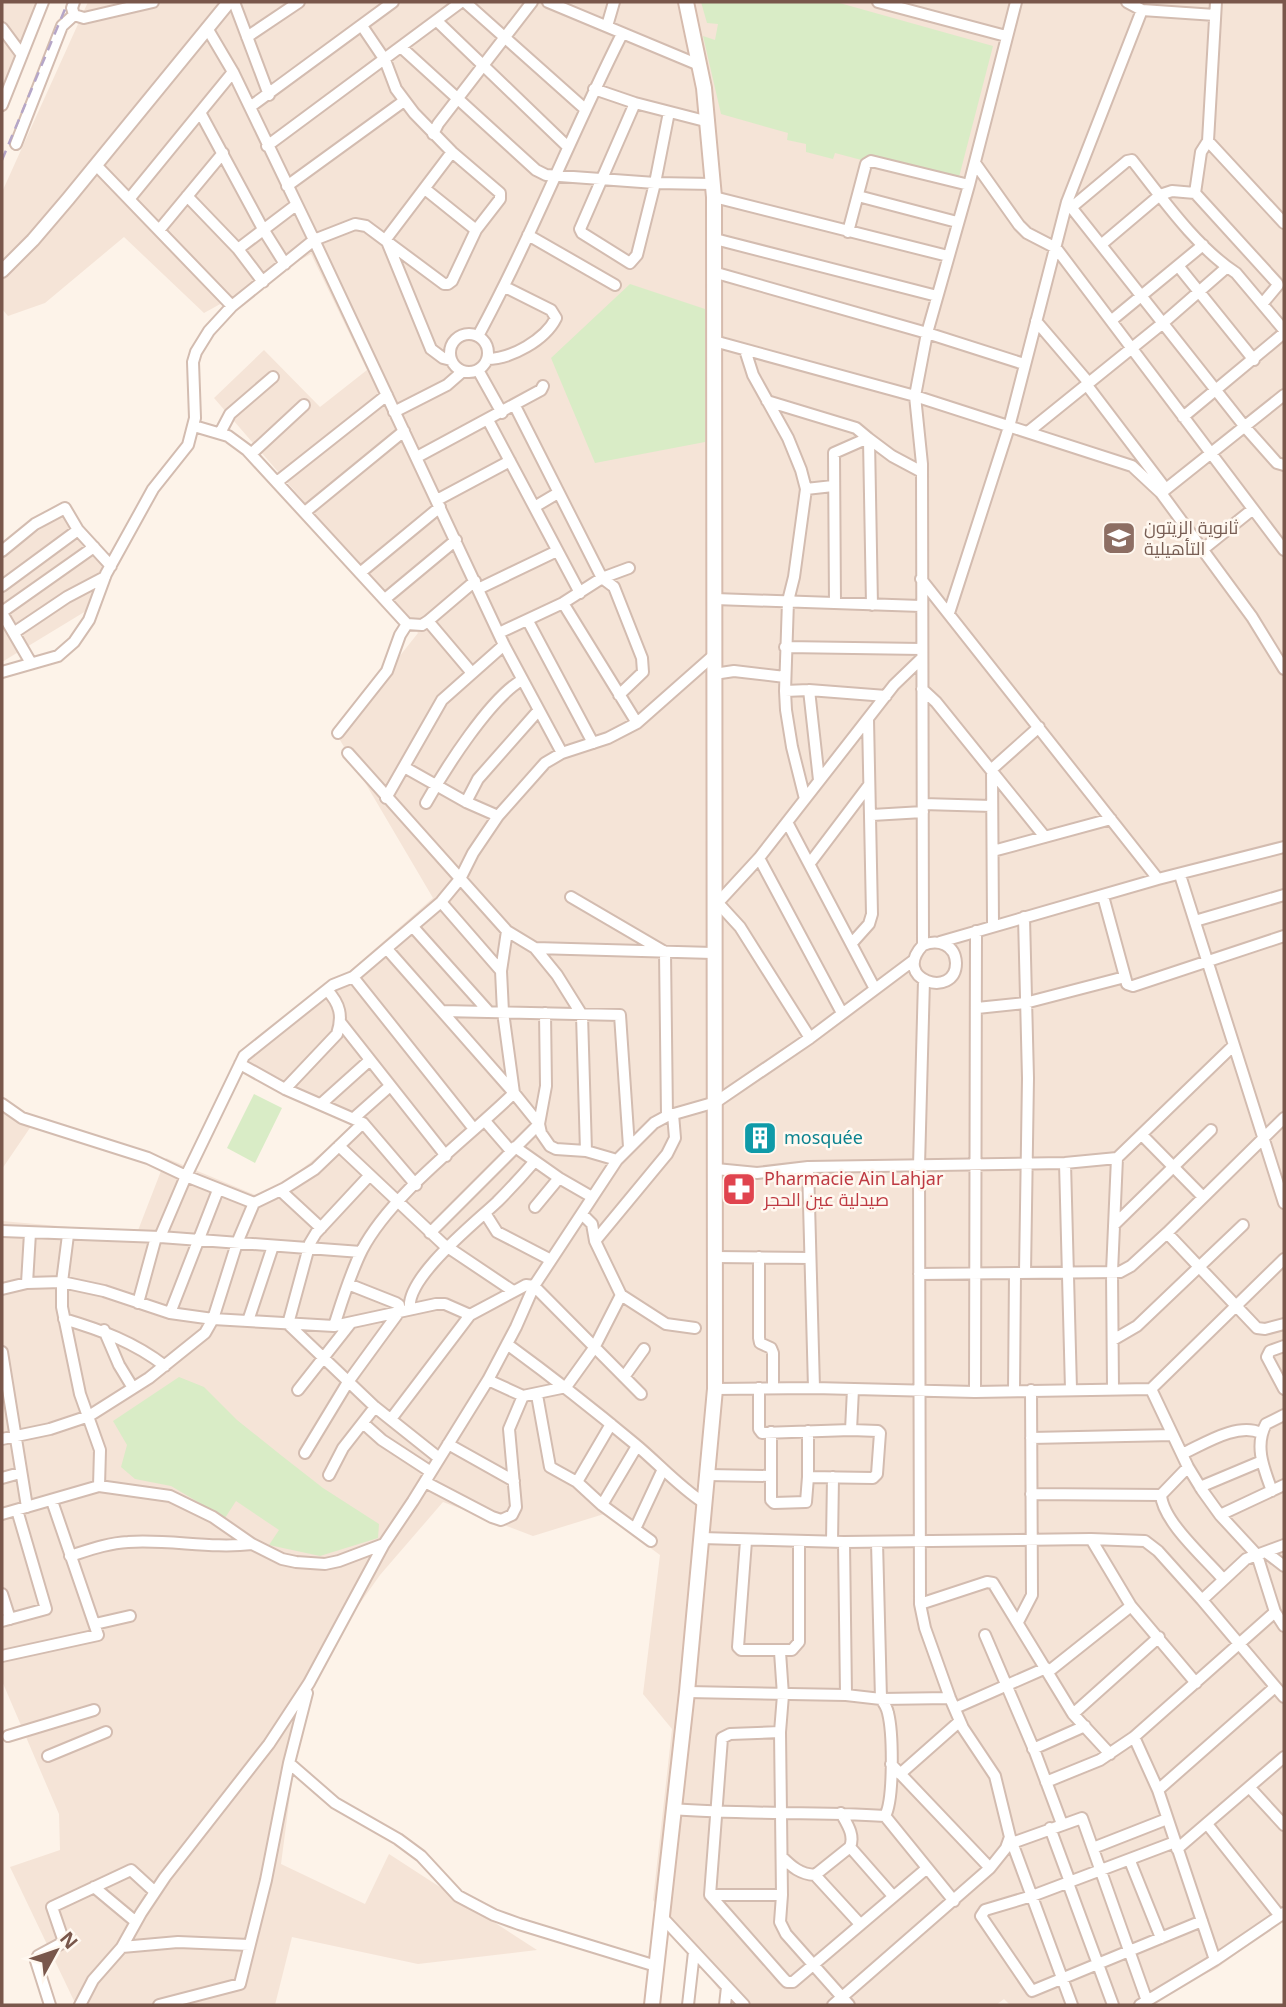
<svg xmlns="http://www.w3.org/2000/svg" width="1286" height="2007" viewBox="0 0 1286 2007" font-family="'Noto Sans',Cairo,sans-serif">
<rect width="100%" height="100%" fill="#fdf3e9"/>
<path fill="#f5e4d7" d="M 2,2 L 45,2 L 2,116 Z
M 88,2 L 1284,2 L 1284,1919 L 1217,1968 L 1141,2005 L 1010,2005 L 1004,1999 L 996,2005 L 730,2005 L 653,1900 L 672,1729 L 643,1694 L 660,1555 L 604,1514 L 533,1536 L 443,1502 L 380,1575 L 305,1681 L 281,1864 L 365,1904 L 389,1854 L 537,1950 L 418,1964 L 292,1937 L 275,2005 L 76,2005 L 10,1867 L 60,1850 L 59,1814 L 2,1681 L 2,1221 L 137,1233 L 166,1158 L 265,1199 L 360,1122 L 247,1061 L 433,898 L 337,735 L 418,633 L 214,398 L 264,350 L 320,407 L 367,370 L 311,254 L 204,313 L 124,237 L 45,303 L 8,316 L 2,309 L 2,192 Z
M 63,513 L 106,566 L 86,611 L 2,662 L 2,557 Z
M 2,1109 L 38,1116 L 2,1169 Z"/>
<path fill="#d9ecc6" d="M 701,2 L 836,2 L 993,46 L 958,181 L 872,155 L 869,162 L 835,153 L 833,159 L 806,152 L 806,144 L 787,140 L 788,133 L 721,114 L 703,36 L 715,40 L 718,24 L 707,23 Z
M 630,284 L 705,309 L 705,442 L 595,463 L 551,358 Z
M 254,1094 L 282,1108 L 255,1163 L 227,1148 Z
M 179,1377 L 204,1387 L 237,1420 L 282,1456 L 323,1488 L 379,1524 L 378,1538 L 320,1556 L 269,1545 L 279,1530 L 236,1501 L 225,1518 L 171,1486 L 135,1479 L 121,1467 L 127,1445 L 113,1421 Z"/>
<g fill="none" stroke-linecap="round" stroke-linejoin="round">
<g stroke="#d3bcb0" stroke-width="14">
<path id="minor" d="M 74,2 L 72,8 L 74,15 L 84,18 L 153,2
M 234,2 L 269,95
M 465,2 L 585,109
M 548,2 L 699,65
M 878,2 L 1006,36
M 1127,2 L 1142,10 L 1215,15
M 437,21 L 568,147
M 607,26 L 614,2
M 2,28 L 22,55
M 207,28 L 233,72 L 314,240 L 504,645 L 562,753
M 247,37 L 299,2
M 402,48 L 536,170 L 546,175 L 655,183 L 713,184
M 594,89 L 635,103 L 709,122
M 635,103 L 580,229 L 582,233 L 630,263 L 637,255 L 655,183 L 669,112
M 2,105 L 43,2
M 250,107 L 393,2
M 201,114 L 263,229 L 285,264
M 433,134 L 438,124 L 532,2
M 1208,141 L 1284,223
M 16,144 L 62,26 L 74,15
M 267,146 L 461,2
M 975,163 L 1019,225 L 1027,233 L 1056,248 L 1284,550
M 96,165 L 232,306
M 287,186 L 404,101
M 425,189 L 476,230
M 1195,193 L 1201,152 L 1208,141 L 1216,2
M 187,196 L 238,249 L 263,282
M 858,196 L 957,222
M 714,197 L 948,256
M 130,198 L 233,72
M 1067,202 L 1245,427 L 1277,463 L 1284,465
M 1072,207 L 1127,161 L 1132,160 C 1162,198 1196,247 1236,273 L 1284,330
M 160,229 L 223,153
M 848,232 L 866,164 L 871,161 L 969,185
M 528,235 L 615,285
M 715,239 L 937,296
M 1102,244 L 1160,195 L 1172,191 L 1195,193 L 1277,283 L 1278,285 L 1263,303
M 238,249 L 296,205
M 1179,267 L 1254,360
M 713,272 L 927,333 L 1024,364
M 1112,320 L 1203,245
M 1036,321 L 1089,383
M450 353a19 19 0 1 1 38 0a19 19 0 1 1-38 0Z
M 478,336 C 531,238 572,133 622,34
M 714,341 L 915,396 L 1132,466 L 1161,493 L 1252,617 L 1284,669
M 745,350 L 753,375 L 788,438 L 801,470 L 806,489 L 794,577 L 788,601 L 785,691 L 786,710 L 792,747 L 805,799
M 487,359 C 511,359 545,340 556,318 L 551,310 L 505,287
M 451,360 L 443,358 L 431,349 L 386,239 L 452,152
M 478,370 L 502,413
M 1086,384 L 1165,488
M 767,401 L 856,428 L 868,438
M 515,406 L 602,578 L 614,587 L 642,658 L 643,672 L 619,695
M 394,412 L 447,385 L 463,371
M 1183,417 L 1284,333
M 488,420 L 580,593
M 194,426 L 228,436 L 247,450 L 407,624 L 422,625 L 428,621 L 475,581
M 1028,432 L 1163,323 L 1226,268
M 220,433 L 230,414 L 273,377
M 869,440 L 872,605
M 251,454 L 304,405
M 417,457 L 541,390 L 543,386
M 277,482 L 387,395
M 806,489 L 833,486
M 1161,493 L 1284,395
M 437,500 L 510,461
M 536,506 L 558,493
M 305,512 L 404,431
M 1202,550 L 1253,509
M 2,551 L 35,524 L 65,508 L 78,530 L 111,566
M 360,573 L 440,507
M 921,579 L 1158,879
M 2,586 L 78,530
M 478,589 L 557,551
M 385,599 L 456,540
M 715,599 L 921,606
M 563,603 L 637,723
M 835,603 L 834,453 L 868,438 L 892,456 L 922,472
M 2,612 L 94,547
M 2,613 L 31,663
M 949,613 L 1009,427 L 1067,202 L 1142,10
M 428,621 L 472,673
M 528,621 L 593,743
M 15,632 L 67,597 L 105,577
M 499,633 L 563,603 L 602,578 L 629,568
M 785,647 L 922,649
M 2,672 L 58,656 L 74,642 L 89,620 L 106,574 L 153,489 L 188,445 L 195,418 L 193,362 L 196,352 L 209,331 L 232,306 L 314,240 L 355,224 L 366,226 L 444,284 L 448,284 L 452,281 L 476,230 L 500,199 L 500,193 L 452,152 L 414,113 L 396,89 L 385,60 L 362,26
M 714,674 L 734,671 L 785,677
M 922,689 L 936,702 L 1045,837
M 809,690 L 819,780
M 785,691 L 809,690 L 886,696
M 338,733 L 387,671 L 400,635 L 407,624
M 348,753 L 507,931 L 535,948 L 557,975 L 582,1015 L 586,1151
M 404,767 L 466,802 L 498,816
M 386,798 L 442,700 L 504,645
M 466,802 L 478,779 L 538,711
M 426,803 C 445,769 490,698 522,680
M 923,804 L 992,806
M 872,815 L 923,812
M 787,822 L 875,989
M 993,851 L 1111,819
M 759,858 L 842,1013
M 810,863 L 869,785
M 1180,875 L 1284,1203
M 1103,896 L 1127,984 L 1133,986 L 1284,936
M 571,897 L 665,952 L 667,1116
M 441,902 L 501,971
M 718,903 L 740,927 L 810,1038
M 713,908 L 759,858 L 894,685 L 922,658
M 1024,917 L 1028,1078 L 1025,1273
M 1195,921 L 1284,895
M 993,925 L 992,769 L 1039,727
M 413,927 L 489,1012
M 940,942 L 1158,879 L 1284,847
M 852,943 L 869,924 L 872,914 L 868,719
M 923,945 C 938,939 955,944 956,963 C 956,1000 890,980 923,945 L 922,464 L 915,396 L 927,333 L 969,185 L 1016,2
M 535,948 L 713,953
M 387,949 L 514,1093 L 539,1124 L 541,1133 L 550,1146 L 556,1149 L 586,1151 L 617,1160
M 353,977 L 474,1129
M 924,980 L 919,1166 L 920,1604 L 925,1628 L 950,1698 L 963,1728 L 995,1776 L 1010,1837 L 1072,2005
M 977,1008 L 1025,1003 L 1125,977
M 443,1011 L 620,1015 L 629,1147
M 341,1023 L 446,1156
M 240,1064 L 285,1089 L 363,1123 L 416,1185
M 285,1089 L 337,1034 C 343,1016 340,1004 327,990
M 2,1104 L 22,1118 L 148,1158 L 186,1176 L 254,1203
M 321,1104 L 370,1060
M 354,1118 L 390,1086
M 485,1121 L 511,1151
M 1142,1135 L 1203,1197
M 339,1146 L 443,1244 L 513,1291
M 515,1147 L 559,1178 L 592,1197
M 1065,1163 L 1071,1389
M 808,1167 L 814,1388
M 716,1169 L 757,1173 L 808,1167 L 1065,1163 L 1117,1158 L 1233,1046
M 369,1176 L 316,1233 L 310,1243 L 288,1324 L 375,1407 L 439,1458
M 281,1191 L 321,1228
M 535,1207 L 559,1178
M 485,1213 L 497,1232 L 551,1260
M 1114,1225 L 1211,1130
M 2,1231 L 160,1237 L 361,1252
M 430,1233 L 539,1124 L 546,1086 L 545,1013
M 1167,1233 L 1257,1328 L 1265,1329 L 1284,1324
M 68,1235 L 62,1282 L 62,1307 L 80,1394 L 100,1450 L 99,1486
M 160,1237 L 186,1176 L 244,1056 L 333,985 L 353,977 L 441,902 L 460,879 L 473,853 L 498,816 L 545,763 L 562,753 L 608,738 L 637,723 L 714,655
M 595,1241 L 667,1154 L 675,1138 L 673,1114
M 715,1257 L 810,1258
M 759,1257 L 759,1338 L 760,1343 L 771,1348 L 773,1353 L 773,1388
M 919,1274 L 1120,1272 L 1131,1266 L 1167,1233 L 1284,1118
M 27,1283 L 30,1233
M 2,1289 L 27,1283 L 62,1282 L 104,1291 L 170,1313 L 213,1319 L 334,1326 L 436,1304 L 445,1304 L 470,1315
M 621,1295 L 666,1324 L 695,1328
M 138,1303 L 156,1237
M 410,1309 C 405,1278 476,1222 497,1202 C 510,1189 522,1176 534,1162
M 170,1313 L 218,1190
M 64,1319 C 101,1330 134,1342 165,1366
M 248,1321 L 273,1246
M 334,1326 C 342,1301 350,1274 362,1250 C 392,1193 467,1139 514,1093 L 503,1012 L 501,971 L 507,931
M 104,1330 L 119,1365 L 133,1388
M 1113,1340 L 1137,1326 L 1243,1225
M 507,1344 C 551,1376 593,1409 635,1444 C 658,1463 678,1486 704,1503
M 1284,1346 L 1270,1351 L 1267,1357 L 1284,1389
M 2,1352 L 27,1507
M 624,1377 L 644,1349
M 488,1380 L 523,1396 L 566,1387 L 594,1348 L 621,1295 L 595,1241 L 592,1224 L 582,1214
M 759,1388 L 759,1429 L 762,1433 L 851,1430 L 853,1389
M 1113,1388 L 1112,1272 L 1117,1158
M 715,1389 L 814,1388 L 975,1392 L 1151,1389 L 1284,1259
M 1151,1389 L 1188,1467 L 1202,1490 L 1220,1515 L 1257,1555 L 1275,1612 L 1284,1626
M 298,1390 L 350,1324
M 1014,1391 L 1015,1273
M 975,1392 L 976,931
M 537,1395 L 550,1467 L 577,1482 L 602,1505 L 651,1541
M 391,1419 L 470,1315 L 526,1285 L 534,1286 L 641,1394
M 363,1423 L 382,1440 L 431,1472
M 808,1431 L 808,1477 L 873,1478 L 877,1474 L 880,1433 L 878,1431 L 851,1430
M 771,1432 L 771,1500 L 774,1503 L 806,1502 L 808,1477
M 1031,1438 L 1173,1435
M 2,1439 L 50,1429 L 89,1416 L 149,1378 L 205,1333 L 213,1319 L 237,1243 L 254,1203 L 285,1188 L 315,1169 L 363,1123
M 448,1444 L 514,1481
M 305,1453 L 348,1382 L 399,1312 L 399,1305 L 396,1303 L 348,1284
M 1182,1454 C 1204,1444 1237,1422 1261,1433
M 329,1475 L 343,1448 L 375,1407
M 707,1475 L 771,1476
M 2,1478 L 20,1473
M 425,1482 L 492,1517 L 501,1520 L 512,1515 L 516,1507 L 509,1429 L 523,1396
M 577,1482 L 611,1424
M 1200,1487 L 1262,1461
M 1272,1491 C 1264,1469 1254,1446 1266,1424 L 1284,1415
M 1031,1494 L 1161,1495 L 1188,1467
M 1161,1495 C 1163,1522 1206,1559 1223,1579
M 602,1505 L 637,1446
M 2,1514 L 99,1486 L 170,1496 L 213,1517 L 252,1544 L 282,1559 L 296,1562 L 325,1564 L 339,1561 L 384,1544
M 1220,1515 L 1284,1485
M 635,1529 L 663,1469
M 701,1538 L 844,1542 L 1091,1539 L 1145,1541 L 1158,1551 L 1202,1600 L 1284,1697
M 1091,1539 L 1131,1606 L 1196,1683
M 746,1541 L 738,1647 L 741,1650 L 792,1650 L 799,1642 L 799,1541
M 832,1542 L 833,1477
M 844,1542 L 846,1695
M 877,1542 L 881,1699 C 884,1703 887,1708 888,1713 C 893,1733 894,1800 885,1816
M 1267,1553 L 1284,1566
M 70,1556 C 89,1550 108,1543 128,1542 C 169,1539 211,1549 252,1544
M 2,1594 L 10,1619
M 1202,1600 L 1246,1559 L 1284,1545
M 920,1604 L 987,1582 L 993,1583 L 1073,1714 L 1110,1754
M 2,1621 L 46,1609 L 17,1510
M 1018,1622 L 1032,1595 L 1031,1390
M 95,1624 L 130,1616
M 985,1635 L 1035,1752 L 1062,1824
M 780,1652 L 783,1695 L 780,1732 L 782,1895 L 780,1922 L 786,1934 L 849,2005
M 2,1656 L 98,1635 L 52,1501
M 1048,1672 L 1131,1606
M 687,1692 L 846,1695 L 881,1699 L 950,1698
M 955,1708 L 1046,1668
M 1073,1714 L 1159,1637
M 780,1732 L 730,1734 L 722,1738 L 710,1895 L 784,1979 L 787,1982 L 793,1982 L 926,1869
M 8,1736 L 94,1710
M 1134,1737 L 1158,1790 L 1215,1960
M 1033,1749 L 1085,1726
M 48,1756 L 106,1732
M 289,1763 L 335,1803 L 398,1839 L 421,1856 L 458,1896 L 494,1915 L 519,1924 L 656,1966
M 891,1764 L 990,1868
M 900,1774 L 960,1721
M 1046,1782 L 1100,1760 L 1134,1737 L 1275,1612
M 1250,1788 L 1284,1825
M 1158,1790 L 1275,1687
M 674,1809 C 744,1815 814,1811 885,1816 L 954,1901
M 1207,1824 L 1280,1916
M 1050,1828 L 1070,1882
M 1175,1842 L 1032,1896 L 985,1910 L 981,1916 L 1032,1991 L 1202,1921
M 1012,1843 L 1082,1818 L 1147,2001
M 850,1847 L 893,1896
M 1093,1848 L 1167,1819
M 1177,1849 L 1284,1757
M 782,1857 C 792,1867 800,1874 815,1875 L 850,1847 C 855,1835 847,1824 841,1813
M 1130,1861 L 1161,1938
M 815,1875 L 860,1924
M 1068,1883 L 1113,2005
M 94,1887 L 136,1922
M 710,1895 L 782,1895
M 662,1917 L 744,2005
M 122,1947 L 178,1942 L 249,1945
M 50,2005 L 36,1961 L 38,1956 L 64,1942 L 52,1907 L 131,1870 L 155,1892
M 80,2005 L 93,1980 L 122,1947 L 141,1913 L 165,1877 L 269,1744 L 309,1683 L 384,1544 L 413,1501 L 488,1380 L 516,1327 L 534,1286 L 617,1160 L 654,1123 L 667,1116 L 716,1102 L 810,1038 L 914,960
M 159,2005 L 240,1984 L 266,1880 L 289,1763 L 307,1693
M 688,2005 L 694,1952
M 725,2005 L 727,1987
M 833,2005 L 990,1868 L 1006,1848 L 1010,1837
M 1140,2005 L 1215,1960 L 1284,1913"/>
</g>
<g stroke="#d3bcb0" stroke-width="16">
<path id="tertiary" d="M 2,271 L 33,240 L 68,199 L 229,2"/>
</g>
<g stroke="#d6bbad" stroke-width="18">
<path id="secondary" d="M 652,2005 L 687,1692 L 715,1389 L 714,197 L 704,88 L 686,2"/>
</g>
<use href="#minor" stroke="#fff" stroke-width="10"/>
<use href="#tertiary" stroke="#fff" stroke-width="12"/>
<use href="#secondary" stroke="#fff" stroke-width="14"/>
<path stroke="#b5a6c8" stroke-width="2.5" stroke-dasharray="10 7" stroke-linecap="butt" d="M 2,160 L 68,2"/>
</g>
<defs>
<g id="school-square" transform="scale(1.75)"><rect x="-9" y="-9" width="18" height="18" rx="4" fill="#8d6e63" stroke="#fff8f0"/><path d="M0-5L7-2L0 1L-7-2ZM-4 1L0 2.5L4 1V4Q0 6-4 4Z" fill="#fff"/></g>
<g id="building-square" transform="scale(1.75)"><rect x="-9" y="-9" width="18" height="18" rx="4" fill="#0f9aa8" stroke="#fff8f0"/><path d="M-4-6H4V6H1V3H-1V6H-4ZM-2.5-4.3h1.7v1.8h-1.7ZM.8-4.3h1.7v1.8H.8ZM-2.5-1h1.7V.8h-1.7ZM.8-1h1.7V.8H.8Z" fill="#fff"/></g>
<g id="pharmacy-square" transform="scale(1.75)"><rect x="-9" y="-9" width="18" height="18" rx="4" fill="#e0444e" stroke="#fff8f0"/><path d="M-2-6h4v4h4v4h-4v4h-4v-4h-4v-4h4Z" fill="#fff"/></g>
</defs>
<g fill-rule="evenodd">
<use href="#school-square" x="1119" y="538"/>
<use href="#building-square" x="760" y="1138"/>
<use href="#pharmacy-square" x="739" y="1189"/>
</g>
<g text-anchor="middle" stroke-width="5" stroke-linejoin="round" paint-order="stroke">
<g font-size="18" fill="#785e54" stroke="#fff8f0" text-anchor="start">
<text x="1144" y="534">ثانوية الزيتون<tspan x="1144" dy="21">التأهيلية</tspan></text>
</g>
<g font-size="18" fill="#0d838f" stroke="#fff8f0" text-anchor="start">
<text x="784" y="1144">mosquée</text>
</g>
<g font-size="18" fill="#be3a42" stroke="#fff8f0" text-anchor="start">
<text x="764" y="1185">Pharmacie Ain Lahjar<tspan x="764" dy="21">صيدلية عين الحجر</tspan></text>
</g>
</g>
<rect width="1286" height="2007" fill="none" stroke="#79574b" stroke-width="7"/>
<g transform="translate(56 1951) rotate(50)" stroke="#fff8f0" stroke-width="5" paint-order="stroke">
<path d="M0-5L12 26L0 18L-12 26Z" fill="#79574b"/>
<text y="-10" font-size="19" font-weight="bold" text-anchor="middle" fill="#79574b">N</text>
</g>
</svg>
